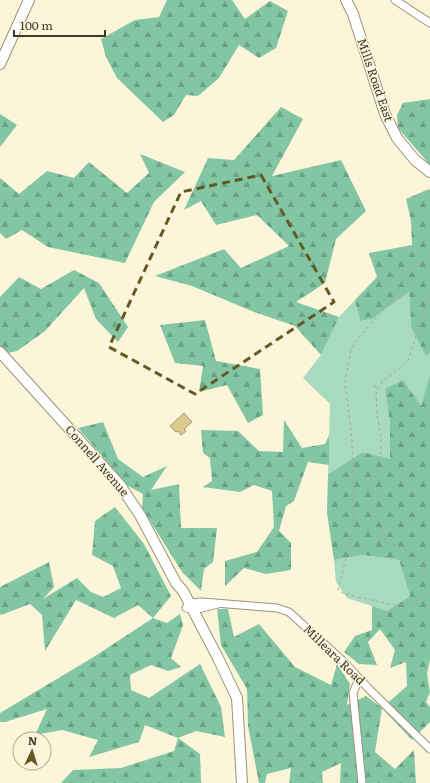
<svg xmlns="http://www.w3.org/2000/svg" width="430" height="783" viewBox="0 0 430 783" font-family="Literata,serif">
<defs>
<pattern id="forest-firs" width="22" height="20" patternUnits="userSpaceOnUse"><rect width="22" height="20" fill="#82c6a4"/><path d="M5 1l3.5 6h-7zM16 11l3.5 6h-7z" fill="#6ca286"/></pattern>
</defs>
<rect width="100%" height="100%" fill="#fdf5da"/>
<path fill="#a8dac0" d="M 409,292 L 411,327 L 426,355 L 430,353 L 430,374 L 421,406 L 385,389 L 390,423 L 390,460 L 363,452 L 328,474 L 330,404 L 303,378 L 321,355 L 339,317 L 355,300 L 360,321 L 372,319 Z
M 363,555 L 399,560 L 410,596 L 387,611 L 347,598 L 336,582 L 334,560 Z"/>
<path fill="url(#forest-firs)" d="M 167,0 L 232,0 L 245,19 L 270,1 L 288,11 L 276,48 L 259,58 L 239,45 L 219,78 L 198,96 L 186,95 L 174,115 L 163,122 L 117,78 L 106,57 L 101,39 L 135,20 L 159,17 Z
M 430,99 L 430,165 L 398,128 L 397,115 L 403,103 Z
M 281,107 L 303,119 L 272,176 L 341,160 L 366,211 L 336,239 L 325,283 L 296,302 L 339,317 L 321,355 L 295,326 L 254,312 L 192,286 L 155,276 L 224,249 L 241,268 L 289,246 L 257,215 L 216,225 L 201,201 L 184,210 L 208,158 L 234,160 Z
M 0,114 L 17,125 L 0,147 Z
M 140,154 L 185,172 L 154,202 L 125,263 L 48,247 L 22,230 L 6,239 L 0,233 L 0,178 L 19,194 L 47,171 L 74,178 L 89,162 L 127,193 L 149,173 Z
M 429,189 L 430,190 L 430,353 L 426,356 L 411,327 L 409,292 L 372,319 L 360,321 L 355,300 L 377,277 L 369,253 L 412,245 L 411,221 L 406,199 Z
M 74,270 L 99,283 L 128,327 L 118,342 L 96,319 L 84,288 L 45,331 L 17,351 L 0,355 L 0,297 L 19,277 L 41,289 Z
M 205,320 L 216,361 L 260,369 L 263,415 L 248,423 L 227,385 L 199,392 L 203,366 L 175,363 L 160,325 Z
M 430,374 L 430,659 L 427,674 L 430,692 L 426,702 L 430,707 L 430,722 L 412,740 L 382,708 L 375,752 L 395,769 L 414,750 L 416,783 L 340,783 L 341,763 L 322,772 L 323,783 L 289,783 L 291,768 L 267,774 L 265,783 L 259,783 L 248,726 L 247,689 L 221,645 L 217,609 L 228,609 L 234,637 L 259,624 L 295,667 L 331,685 L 337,664 L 350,684 L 347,705 L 366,696 L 382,708 L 407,686 L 406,662 L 390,668 L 395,650 L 380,629 L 368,642 L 377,665 L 359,664 L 344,652 L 355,636 L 372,630 L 372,606 L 387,611 L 410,596 L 399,560 L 363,555 L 334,560 L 327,513 L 328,474 L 363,452 L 390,459 L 390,423 L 385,389 L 403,380 L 421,406 Z
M 284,420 L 302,448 L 325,444 L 329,435 L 329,465 L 308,462 L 294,501 L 286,506 L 279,531 L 291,543 L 291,570 L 266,574 L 244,568 L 225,586 L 225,561 L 257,552 L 274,527 L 272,491 L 254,485 L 240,492 L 203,487 L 212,481 L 210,458 L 203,453 L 201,430 L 238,431 L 259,451 L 283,452 Z
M 103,422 L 118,459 L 143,477 L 167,466 L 151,490 L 179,484 L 181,528 L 217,528 L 213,562 L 204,569 L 201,591 L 182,572 L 142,508 L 143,494 L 128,486 L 78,428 Z
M 115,507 L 144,544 L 171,596 L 153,618 L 167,623 L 180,614 L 183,625 L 171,658 L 181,667 L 168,671 L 151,665 L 130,675 L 131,690 L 149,698 L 200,664 L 221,707 L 225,737 L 196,731 L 178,738 L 200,754 L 201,782 L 202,783 L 61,783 L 73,770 L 121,768 L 174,751 L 178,738 L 145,725 L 139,742 L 89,757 L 98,740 L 62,730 L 35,735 L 47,709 L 5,722 L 0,722 L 0,713 L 92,658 L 153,618 L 138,605 L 114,618 L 76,600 L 45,651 L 42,615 L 30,604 L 1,615 L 0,613 L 0,587 L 49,562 L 54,587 L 43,599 L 77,578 L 91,592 L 103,597 L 121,588 L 113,566 L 92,555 L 95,521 Z"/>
<path fill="#dbca8b" stroke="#9f987f" d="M 184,413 L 192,422 L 184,429 L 186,431 L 181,435 L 178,431 L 176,432 L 170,426 Z"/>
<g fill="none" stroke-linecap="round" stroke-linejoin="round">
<g stroke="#9a937a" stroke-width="9">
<path id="street" d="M 395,0 L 430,23
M 218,604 L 194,610 L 186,608 L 190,603 L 202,602 L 277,608 L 289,612 L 342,660 L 368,688 L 430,749
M 359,679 L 353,693 L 362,783"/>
</g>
<g stroke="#9a937a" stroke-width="12">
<path id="secondary" d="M 346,0 L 353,14 L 385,114 L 397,138 L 415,160 L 430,172
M 0,64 L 29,0
M 0,352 L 120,485 L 140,515 L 176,583 L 183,591 L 217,656 L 237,698 L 242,783"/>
</g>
<path stroke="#a9a490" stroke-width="1" stroke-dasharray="3 3" stroke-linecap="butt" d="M 430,254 L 404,277 L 393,299 L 364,331 L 351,349 L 345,383 L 352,439 L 354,525 L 338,590 L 344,594 L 394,605 L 406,605 L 430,594
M 430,297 L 425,301 L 424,305 L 418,330 L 408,361 L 383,381 L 376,391 L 377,415 L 381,437 L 381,450 L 378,463 L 378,471 L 372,485 L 372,505 L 375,515 L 386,542 C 411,548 422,557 430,582
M 374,385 L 376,390
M 373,540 L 386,542"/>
<use href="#street" stroke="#fff" stroke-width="7"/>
<use href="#secondary" stroke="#fff" stroke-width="10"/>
</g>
<path fill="none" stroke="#645a27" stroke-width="3" stroke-dasharray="8 5" stroke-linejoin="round" d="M 261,175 L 334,302 L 195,394 L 109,347 L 181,192 Z"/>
<g text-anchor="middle" stroke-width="3" stroke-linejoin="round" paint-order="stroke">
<g font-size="12" fill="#3b382e" stroke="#fdf5da">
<text transform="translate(375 80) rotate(71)" y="4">Mills Road East</text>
<text transform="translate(97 461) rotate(49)" y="4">Connell Avenue</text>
<text transform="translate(334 655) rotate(44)" y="4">Milleara Road</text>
</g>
</g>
<g transform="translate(32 751) rotate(4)"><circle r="19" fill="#fdf5da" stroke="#afa995"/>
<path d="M0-3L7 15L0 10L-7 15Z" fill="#645a27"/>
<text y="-6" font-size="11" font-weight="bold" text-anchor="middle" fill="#3b382e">N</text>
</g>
<path d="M14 30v6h91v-6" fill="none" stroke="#3b382e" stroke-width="2"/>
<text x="20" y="30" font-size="12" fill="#3b382e" stroke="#fdf5da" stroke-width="3" paint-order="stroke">100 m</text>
</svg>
